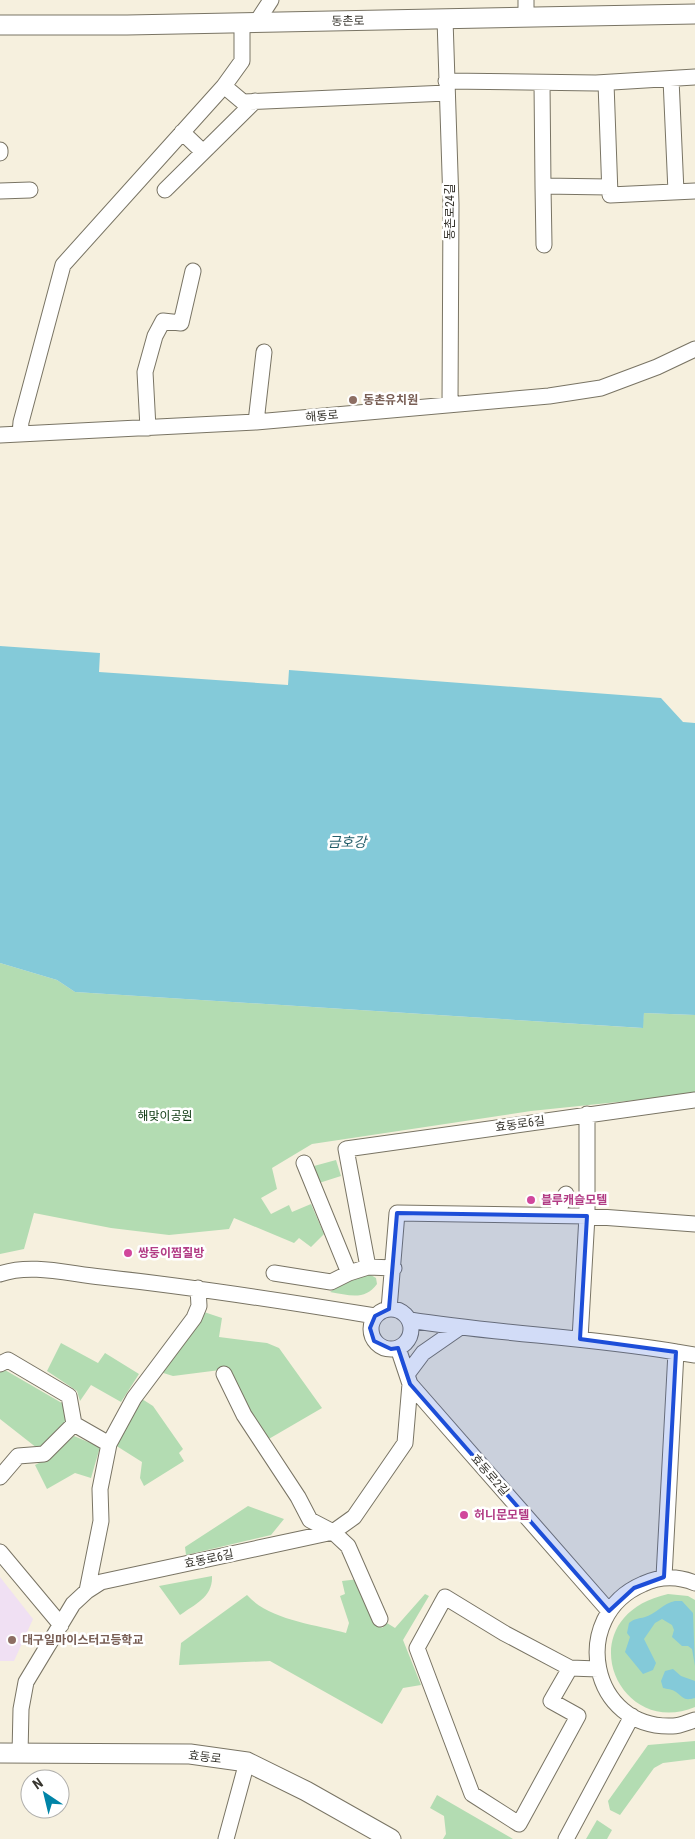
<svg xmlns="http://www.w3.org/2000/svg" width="695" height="1839" viewBox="0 0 695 1839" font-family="'Roboto Condensed','Noto Sans KR',sans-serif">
<rect width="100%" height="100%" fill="#f6f0de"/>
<path fill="#f0e0f3" d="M 0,1577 L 33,1619 L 14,1661 L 0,1661 Z"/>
<path fill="#b3dcb2" d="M 0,963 L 57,980 L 75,992 L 642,1028 L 644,1013 L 695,1015 L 695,1094 L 531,1111 L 312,1144 L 272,1168 L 277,1189 L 261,1198 L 271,1214 L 289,1205 L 292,1212 L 311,1204 L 324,1234 L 311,1247 L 299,1238 L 294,1243 L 234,1218 L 229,1229 L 169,1235 L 111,1228 L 34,1213 L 24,1249 L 0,1254 Z
M 336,1160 L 341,1176 L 319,1183 L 314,1166 Z
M 369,1274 L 376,1278 L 377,1284 C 365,1301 349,1295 330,1292 L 348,1280 Z
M 204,1312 L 222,1318 L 219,1337 L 267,1343 L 279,1348 L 322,1408 L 267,1440 L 241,1401 L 228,1369 L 173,1376 L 157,1371 Z
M 61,1343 L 98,1363 L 105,1353 L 139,1374 L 121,1402 L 91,1385 L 80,1401 L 77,1391 L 47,1371 Z
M 5,1370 L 67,1406 L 68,1418 L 45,1445 L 37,1448 L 0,1419 L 0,1371 Z
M 142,1399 L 153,1406 L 183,1449 L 179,1453 L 184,1461 L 144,1486 L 140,1478 L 142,1462 L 115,1445 Z
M 74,1436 L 100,1447 L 91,1478 L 75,1473 L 47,1489 L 35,1465 L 51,1457 Z
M 248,1506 L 284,1519 L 271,1535 L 186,1555 L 185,1547 Z
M 212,1576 C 213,1597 195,1604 180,1615 L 159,1586 Z
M 359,1579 L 382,1628 L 387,1623 L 395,1628 L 425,1594 L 429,1596 L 403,1640 L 421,1685 L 403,1688 L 382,1724 L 270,1661 L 179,1665 L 181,1643 L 247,1595 C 269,1620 314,1624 346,1633 L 349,1623 L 340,1596 L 345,1594 L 342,1581 Z
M 668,1594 L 688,1596 L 695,1600 L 695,1707 C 617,1740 566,1617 668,1594 Z
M 695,1741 L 695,1759 L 663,1763 L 654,1768 L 620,1815 L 610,1810 L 608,1801 L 648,1745 Z
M 437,1795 L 513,1839 L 443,1839 L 446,1834 L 444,1816 L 430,1808 Z
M 597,1820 L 612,1830 L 607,1839 L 586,1839 Z"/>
<path fill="#84cad9" d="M 0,646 L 100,653 L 99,672 L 288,685 L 289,670 L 661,698 L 683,722 L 695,723 L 695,1015 L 644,1013 L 643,1028 L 75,992 L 57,980 L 0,963 Z
M 675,1601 L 682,1601 L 693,1613 L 695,1666 L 692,1649 L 688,1646 L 682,1646 L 672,1637 L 674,1630 L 672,1625 L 662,1619 L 655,1623 L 644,1639 L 656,1663 L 653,1670 L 643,1674 L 625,1652 L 630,1637 L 627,1633 L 629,1623 C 635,1618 638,1619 645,1617 C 656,1614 663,1603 675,1601 Z
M 673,1669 L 681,1676 L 695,1681 L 695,1698 C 684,1701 684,1698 676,1692 C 672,1689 667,1689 663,1688 L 661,1681 L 665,1671 Z"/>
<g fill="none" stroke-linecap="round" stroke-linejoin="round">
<g stroke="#797464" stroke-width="17">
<path id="minor" d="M 526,0 L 526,17
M 445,19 L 451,204 L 450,405
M 256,23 L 271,0
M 671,79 L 676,192
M 446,81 L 596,83 L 695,77
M 542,83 L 543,186 L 609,187
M 606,83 L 610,195 L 695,191
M 224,86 L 242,61 L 242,23
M 182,132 L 203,152
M 0,150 L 0,153
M 543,186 L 544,245
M 165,190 L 255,101
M 0,191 L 30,190
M 256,422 L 264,352
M 148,428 L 145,372 L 155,336 L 163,321 L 181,323 L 193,271
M 20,434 L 21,422 L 63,265 L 224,86 L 243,102 L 447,93
M 0,435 L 256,422 L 549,396 L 601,388 L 657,367 L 695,349
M 304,1163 L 349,1273
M 556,1215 L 566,1194
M 368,1267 L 346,1149 L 695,1100
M 274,1273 L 331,1282 L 349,1273 L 368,1267 L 394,1268
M 0,1274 C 31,1263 69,1274 101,1277 C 193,1287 284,1301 375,1316
M371 1329a20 20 0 1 1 40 0a20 20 0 1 1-40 0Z
M 389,1309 L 397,1213 L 587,1216 L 695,1224
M 410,1320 C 498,1334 588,1337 676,1352
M 580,1339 L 587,1216 L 587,1114
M 0,1364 L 8,1360 L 69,1396 L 74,1424
M 408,1373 L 423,1353 L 459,1328
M 224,1374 L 244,1415 L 298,1497 L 310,1520 L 333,1532 L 348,1546 L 380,1619
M 410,1384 L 609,1611
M 0,1477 L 18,1456 L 44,1454 L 74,1424 L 109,1444
M 0,1552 L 61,1625
M 664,1577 L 676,1352 L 695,1355
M 695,1583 C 678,1576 660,1576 643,1584 C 568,1616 590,1730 673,1726 C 680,1726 688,1722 695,1720
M 87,1591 L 101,1521 L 100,1489 L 109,1444 L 134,1398 L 194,1318 L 199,1306 L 198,1288
M 570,1668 L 551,1701 L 578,1716 L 519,1824 L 472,1794 L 417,1648 L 445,1597 L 504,1633 L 570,1668 L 598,1669
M 20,1754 L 21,1709 L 26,1682 L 73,1604 L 87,1591 L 101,1582 L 333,1532 L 354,1517 L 405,1443 L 410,1384 L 398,1348
M 226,1839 L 247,1762
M 566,1839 L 632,1716"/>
</g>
<g stroke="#797464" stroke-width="21">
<path id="major" d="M 0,25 L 127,25 L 695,14
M 0,1753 L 190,1754 L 247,1762 L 306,1791 L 391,1839"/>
</g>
<use href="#minor" stroke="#fff" stroke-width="15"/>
<use href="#major" stroke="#fff" stroke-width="19"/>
</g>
<path fill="#1d4ed8" fill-opacity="0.2" stroke="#1d4ed8" stroke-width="4" stroke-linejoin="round" d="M 397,1213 L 587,1216 L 580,1339 L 676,1352 L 664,1577 L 634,1588 L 609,1611 L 410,1384 L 398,1348 L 391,1349 L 374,1341 L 370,1328 L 375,1316 L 389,1309 Z"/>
<g fill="#8d6e63" stroke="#fff" stroke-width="2">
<circle cx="353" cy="400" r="5"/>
<circle cx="12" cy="1640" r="5"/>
</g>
<g fill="#d1479c" stroke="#fff" stroke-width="2">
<circle cx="531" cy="1200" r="5"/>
<circle cx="128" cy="1253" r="5"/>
<circle cx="464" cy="1515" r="5"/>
</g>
<g text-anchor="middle" stroke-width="5" stroke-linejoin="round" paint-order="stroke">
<g font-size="12" fill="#37352e" stroke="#fff">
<text transform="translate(348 21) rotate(-1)" y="4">동촌로</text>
<text transform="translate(450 212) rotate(-90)" y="4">동촌로24길</text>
<text transform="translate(322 416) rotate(-5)" y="4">해동로</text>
<text transform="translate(520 1124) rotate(-8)" y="4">효동로6길</text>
<text transform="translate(490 1475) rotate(49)" y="4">효동로2길</text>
<text transform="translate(209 1559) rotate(-12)" y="4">효동로6길</text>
<text transform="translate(205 1757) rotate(7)" y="4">효동로</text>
</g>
<g font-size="12" font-weight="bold" fill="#785e54" stroke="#fff" text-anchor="start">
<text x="363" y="404">동촌유치원</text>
<text x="22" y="1644">대구일마이스터고등학교</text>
</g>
<g font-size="12" fill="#08350c" stroke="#fff">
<text x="165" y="1120">해맞이공원</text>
</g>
<g font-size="12" font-weight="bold" fill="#b23c85" stroke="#fff" text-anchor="start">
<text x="541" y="1204">블루캐슬모텔</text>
<text x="138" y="1257">쌍둥이찜질방</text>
<text x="474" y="1519">허니문모텔</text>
</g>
<g font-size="14" font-style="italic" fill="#235d69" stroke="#fff">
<text x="347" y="847">금호강</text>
</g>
</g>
<g transform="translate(45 1794) rotate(325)"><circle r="24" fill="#ffffff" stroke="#afaeab"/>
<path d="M0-4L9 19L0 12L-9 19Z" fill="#0084a7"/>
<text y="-8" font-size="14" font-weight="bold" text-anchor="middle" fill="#37352e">N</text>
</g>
</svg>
